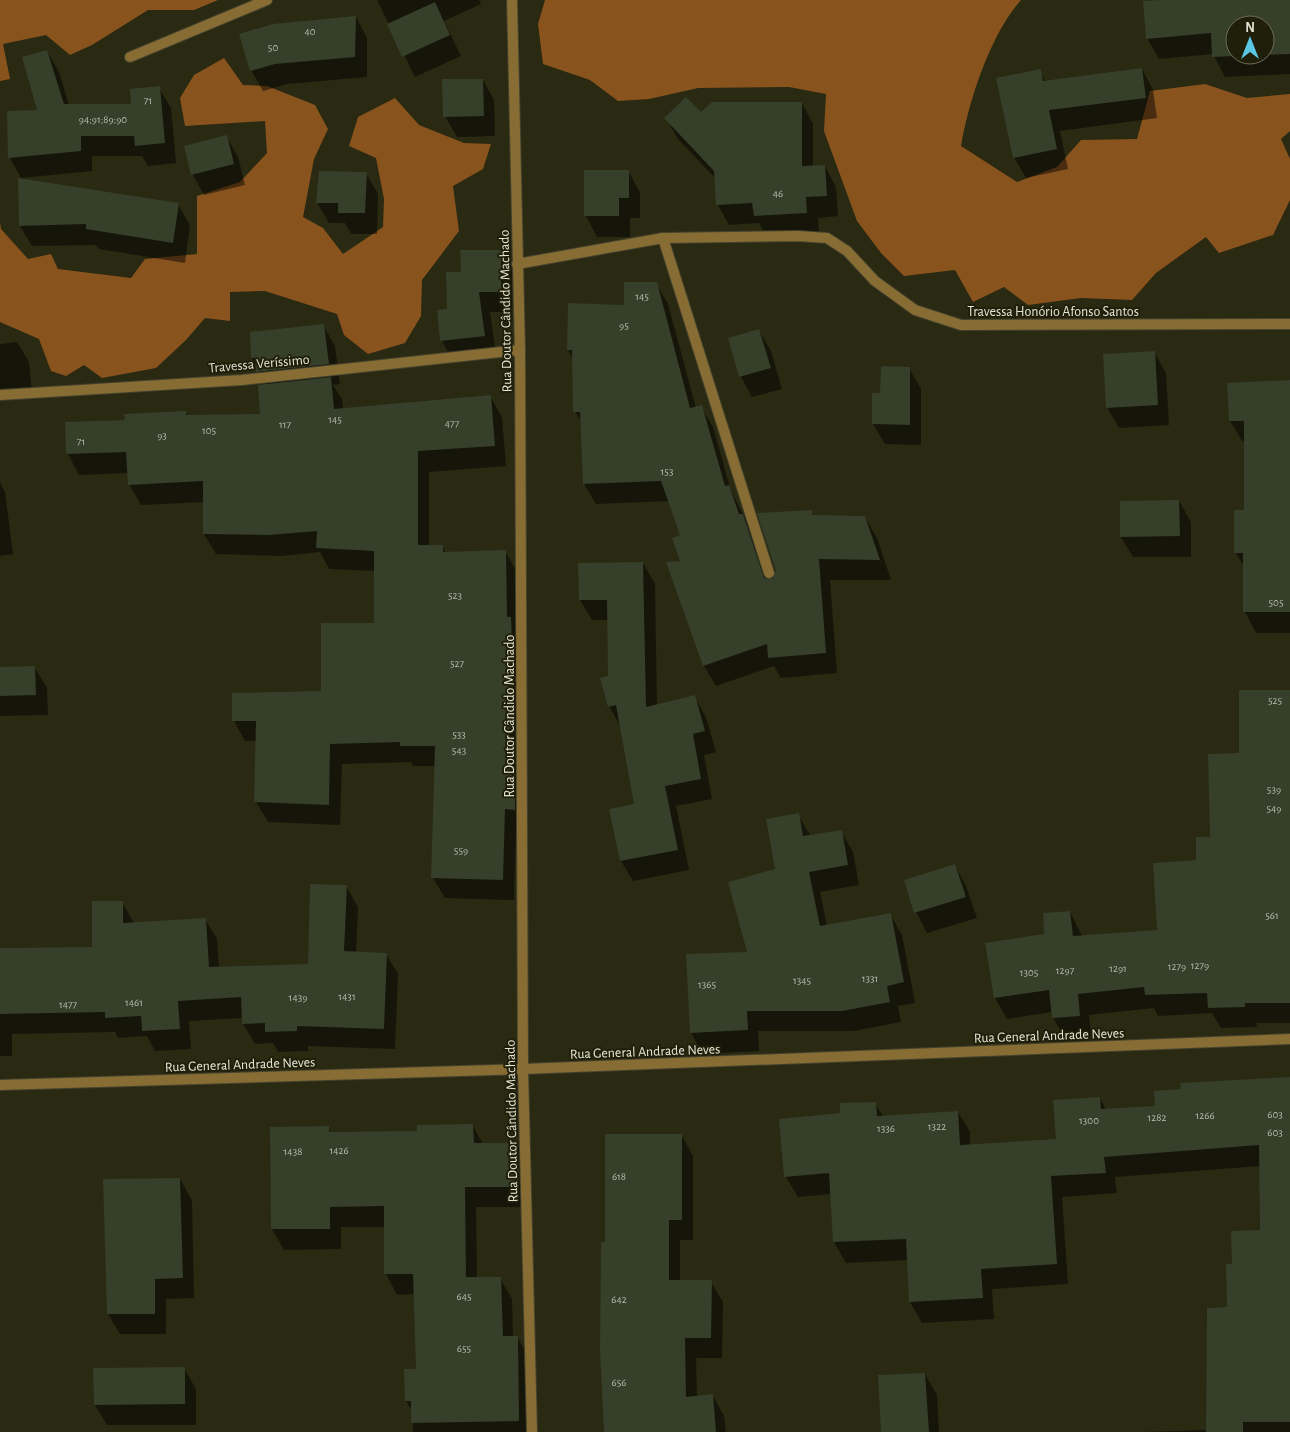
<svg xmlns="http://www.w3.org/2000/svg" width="1290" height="1432" viewBox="0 0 1290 1432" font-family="'Alegreya Sans',sans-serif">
<rect width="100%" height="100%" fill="#2a2912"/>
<path fill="#89531e" d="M 0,0 L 218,0 L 194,10 L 148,10 L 92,45 L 70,55 L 46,35 L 3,44 L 10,79 L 0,81 Z
M 545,0 L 1021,0 C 990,35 969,100 961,146 L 1017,182 L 1057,167 L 1081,140 L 1137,139 L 1150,91 L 1205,84 L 1247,98 L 1290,94 L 1290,131 L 1281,139 L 1290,159 L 1290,200 L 1273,235 L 1219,253 L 1206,237 L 1156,273 L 1132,300 L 1081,298 L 1028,305 L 1004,287 L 973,302 L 955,270 L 904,276 L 881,253 L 857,221 L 824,131 L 826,94 L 789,87 L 698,88 L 649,99 L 618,101 L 590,80 L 543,64 L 538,24 Z
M 224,58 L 243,85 L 267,86 L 315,105 L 328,129 L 314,159 L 303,217 L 323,228 L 343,254 L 383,227 L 384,199 L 376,158 L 349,146 L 358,117 L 395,98 L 419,125 L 464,143 L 491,144 L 483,169 L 453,186 L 459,231 L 422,280 L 421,316 L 405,343 L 368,354 L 344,335 L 337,314 L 265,291 L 230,292 L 230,321 L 205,318 L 186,340 L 156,368 L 102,378 L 84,365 L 66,376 L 51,371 L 39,339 L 0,322 L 0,222 L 1,229 L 28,259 L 51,254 L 58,269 L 131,278 L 145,259 L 197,254 L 197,196 L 240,182 L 267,153 L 265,121 L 185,126 L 180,98 L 194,75 Z"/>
<path fill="#0007" fill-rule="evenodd" d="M 377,0 L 479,0 L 481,4 L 444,21 L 461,56 L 415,77 Z
M 1174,0 L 1290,0 L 1290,74 L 1225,77 L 1213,54 L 1159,59 L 1147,38 ZM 1235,25 L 1265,25 L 1265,55 L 1235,55 Z
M 356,17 L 367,38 L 367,77 L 287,84 L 263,91 L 251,70 Z
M 47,51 L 59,72 L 69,105 L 132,105 L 159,88 L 171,108 L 176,163 L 148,166 L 142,156 L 92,156 L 92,171 L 21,178 L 10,158 L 39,111 Z
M 1142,69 L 1153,90 L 1157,118 L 1060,131 L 1068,169 L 1026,178 L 1014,157 L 1040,71 L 1046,82 Z
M 483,80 L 494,100 L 495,136 L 457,137 L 445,116 Z
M 802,103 L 813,124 L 813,167 L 825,166 L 836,187 L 838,216 L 818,218 L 819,233 L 767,237 L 759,223 L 729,225 L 718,205 L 716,179 L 678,139 L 666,118 Z
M 226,136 L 238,157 L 245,185 L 204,195 L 193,175 L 186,147 Z
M 586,171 L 628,171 L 640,192 L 640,218 L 630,218 L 630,237 L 597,237 L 586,216 Z
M 366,173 L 378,194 L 377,234 L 351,234 L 345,223 L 329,223 L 317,202 Z
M 178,204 L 190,225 L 185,263 L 99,249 L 96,245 L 32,246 L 20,226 Z
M 500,251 L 512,271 L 512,312 L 490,312 L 496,356 L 453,361 L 442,341 L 448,310 L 462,273 Z
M 656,283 L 668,304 L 696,408 L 701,407 L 713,427 L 731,491 L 754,536 L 769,580 L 772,581 L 812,511 L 815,517 L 865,517 L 877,538 L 891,580 L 830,580 L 837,673 L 781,678 L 774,666 L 716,686 L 704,666 L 668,563 L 682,563 L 682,536 L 670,501 L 596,504 L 584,484 L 582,423 L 575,411 L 573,359 L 568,350 Z
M 323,325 L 335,346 L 340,384 L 333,385 L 342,399 L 343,409 L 490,396 L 502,417 L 506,466 L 429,472 L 429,546 L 442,546 L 446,553 L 505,551 L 517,572 L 526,830 L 516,829 L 514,900 L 445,898 L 433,878 L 436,766 L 413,766 L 411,762 L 342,764 L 340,825 L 268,822 L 256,802 L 257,741 L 245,741 L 234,721 L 322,692 L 376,624 L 376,571 L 329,569 L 320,552 L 281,556 L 216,554 L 204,534 L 204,502 L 141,505 L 129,484 L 128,473 L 79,475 L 68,454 L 67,424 L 126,422 L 186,412 L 188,417 L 261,415 L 266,386 L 252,358 Z
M 759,331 L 771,351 L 782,389 L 752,397 L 741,377 L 729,339 Z
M 17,342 L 29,362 L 32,393 L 0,396 L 0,344 Z
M 1154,352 L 1166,373 L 1169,425 L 1119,428 L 1107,407 Z
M 909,368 L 921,389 L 921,445 L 885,444 L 873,424 L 881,394 Z
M 1290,381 L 1290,633 L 1256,633 L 1245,612 L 1245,568 L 1236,553 L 1246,511 L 1246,441 L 1242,441 L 1230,421 Z
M 0,482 L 5,492 L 13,554 L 0,556 Z
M 1179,501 L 1191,522 L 1191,557 L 1133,557 L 1121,537 Z
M 643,563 L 655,584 L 657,706 L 694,696 L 706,717 L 716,752 L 704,755 L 712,799 L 676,806 L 689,870 L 633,881 L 621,861 L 636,805 L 621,727 L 609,706 L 609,620 L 592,620 L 580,600 Z
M 0,668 L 35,668 L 47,688 L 48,715 L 0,716 Z
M 1290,691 L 1290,1023 L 1256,1023 L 1257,1027 L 1221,1028 L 1212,1013 L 1158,1016 L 1154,1008 L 1089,1015 L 1091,1036 L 1065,1038 L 1053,1018 L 1052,1012 L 1007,1019 L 995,998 L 986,944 L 1046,935 L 1070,912 L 1082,936 L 1159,931 L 1211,838 L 1241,755 Z
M 798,815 L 810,835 L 841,831 L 853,852 L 859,885 L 820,892 L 827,926 L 890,914 L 902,935 L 915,1003 L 898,1006 L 901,1022 L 854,1031 L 758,1031 L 759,1051 L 703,1054 L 691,1033 L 687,956 L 749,953 L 776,870 Z
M 955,866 L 966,886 L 977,918 L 927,933 L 916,912 Z
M 346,886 L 358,907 L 356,953 L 386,954 L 398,974 L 395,1049 L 308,1046 L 308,1051 L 278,1052 L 273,1043 L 255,1044 L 243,1024 L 243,1018 L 189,1021 L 191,1049 L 155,1051 L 147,1036 L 118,1038 L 115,1032 L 12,1034 L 12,1056 L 0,1056 L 0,947 L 1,949 L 94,949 L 122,902 L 134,923 L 205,919 L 217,939 L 219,968 L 309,965 Z
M 1290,1078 L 1290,1432 L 1143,1432 L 1207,1430 L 1234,1266 L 1261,1231 L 1261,1166 L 1115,1177 L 1117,1193 L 1062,1197 L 1068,1284 L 992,1289 L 994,1319 L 922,1323 L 910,1302 L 908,1260 L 846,1263 L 834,1242 L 831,1194 L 798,1197 L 786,1177 L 842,1115 L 875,1104 L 883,1116 L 958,1112 L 970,1132 L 970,1145 L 1057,1140 L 1100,1098 L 1106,1110 L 1157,1107 Z
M 473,1126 L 483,1144 L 517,1144 L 529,1165 L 530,1207 L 476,1207 L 477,1279 L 500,1278 L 512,1299 L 513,1337 L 517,1337 L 529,1357 L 530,1432 L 413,1432 L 412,1411 L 406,1401 L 417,1370 L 415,1294 L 397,1295 L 386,1274 L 385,1227 L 341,1227 L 341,1249 L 284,1250 L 272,1229 L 271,1128 L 328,1127 L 331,1133 L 418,1132 Z
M 682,1136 L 693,1156 L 693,1240 L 680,1240 L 680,1282 L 711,1282 L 723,1302 L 722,1358 L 696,1358 L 697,1397 L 713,1396 L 724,1416 L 726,1432 L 605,1432 L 601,1351 L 607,1243 Z
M 180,1179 L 192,1200 L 194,1298 L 166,1299 L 166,1334 L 120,1334 L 108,1314 Z
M 184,1368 L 196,1389 L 196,1425 L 107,1425 L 95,1405 Z
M 925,1374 L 937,1395 L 939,1432 L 882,1432 Z"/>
<path fill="#353f2a" d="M 1160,0 L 1290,0 L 1290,54 L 1265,55 L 1265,25 L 1235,25 L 1235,55 L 1259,55 L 1212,57 L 1211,33 L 1146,39 L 1143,1 Z
M 435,2 L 450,35 L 402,57 L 387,24 Z
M 356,16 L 355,57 L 275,64 L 250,71 L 239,34 L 273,24 Z
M 47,50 L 64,104 L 131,104 L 130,89 L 160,86 L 165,143 L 135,146 L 134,136 L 81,136 L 81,151 L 8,158 L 7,111 L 37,110 L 22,57 Z
M 1142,68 L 1146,98 L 1049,110 L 1057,149 L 1013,158 L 996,78 L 1041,69 L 1043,81 Z
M 442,79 L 483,79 L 484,116 L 443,117 Z
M 686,97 L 701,112 L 712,102 L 802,102 L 802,166 L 825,165 L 827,196 L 806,197 L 807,213 L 754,216 L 752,203 L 716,205 L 714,171 L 664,118 Z
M 227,135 L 234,164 L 191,175 L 184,146 Z
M 584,170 L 629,170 L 629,198 L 619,198 L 619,216 L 584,216 Z
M 319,171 L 367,172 L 365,213 L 338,213 L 338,203 L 316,203 Z
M 18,178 L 179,203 L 173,243 L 86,229 L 86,224 L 19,226 Z
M 460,250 L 501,250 L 501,292 L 479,292 L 485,336 L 440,341 L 437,310 L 447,309 L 446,272 L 461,272 Z
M 624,282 L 657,282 L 690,408 L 702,405 L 725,486 L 729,485 L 739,514 L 743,514 L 764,578 L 772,579 L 776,571 L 757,513 L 812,510 L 813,515 L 865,516 L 880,560 L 819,559 L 826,653 L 768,658 L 767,644 L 703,666 L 666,562 L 680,561 L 672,538 L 680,535 L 661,481 L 583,484 L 580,412 L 573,412 L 572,350 L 567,350 L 568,303 L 624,305 Z
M 324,324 L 329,364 L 256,372 L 255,358 L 251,358 L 250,332 Z
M 759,329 L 771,368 L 739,377 L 728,338 Z
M 1155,351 L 1158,405 L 1106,408 L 1103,354 Z
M 881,366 L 910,367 L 910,425 L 872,424 L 872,393 L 880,393 Z
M 331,377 L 334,409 L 491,395 L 495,446 L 418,451 L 418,545 L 443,545 L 443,552 L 506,550 L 507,617 L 511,617 L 513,666 L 509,667 L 510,772 L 515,772 L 515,810 L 505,809 L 503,880 L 431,878 L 435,746 L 400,746 L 400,742 L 330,744 L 329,805 L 254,802 L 256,721 L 232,721 L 232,693 L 321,691 L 321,623 L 374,623 L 374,551 L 316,548 L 317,531 L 269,535 L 203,534 L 203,481 L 128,485 L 126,452 L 66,454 L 65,422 L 125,420 L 124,414 L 186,411 L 186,415 L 260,414 L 258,385 Z
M 1290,380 L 1290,612 L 1243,612 L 1243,553 L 1234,553 L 1234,510 L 1244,510 L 1244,421 L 1229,421 L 1227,383 Z
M 1179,500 L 1180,536 L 1120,537 L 1120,501 Z
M 643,562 L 646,707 L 695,695 L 705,731 L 693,734 L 701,779 L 665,786 L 678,850 L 620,861 L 609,809 L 634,804 L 616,705 L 608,707 L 600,678 L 608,676 L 607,600 L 579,600 L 578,563 Z
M 35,666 L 36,695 L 0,696 L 0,667 Z
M 1239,690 L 1290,690 L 1290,1003 L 1245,1003 L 1245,1007 L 1208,1008 L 1207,993 L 1145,995 L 1144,987 L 1078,994 L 1080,1016 L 1052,1018 L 1049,990 L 994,998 L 985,943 L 1044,934 L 1043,913 L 1070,911 L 1073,936 L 1157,930 L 1153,863 L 1196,860 L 1196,837 L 1210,837 L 1208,754 L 1239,753 Z
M 799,813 L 803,836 L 842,830 L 848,865 L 809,872 L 820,926 L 891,913 L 904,982 L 887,986 L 890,1002 L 842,1011 L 747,1011 L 748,1030 L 690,1033 L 686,954 L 747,952 L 728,882 L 775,869 L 766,819 Z
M 955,864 L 966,897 L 914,913 L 904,880 Z
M 310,884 L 347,885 L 344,951 L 387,953 L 384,1029 L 297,1026 L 297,1031 L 265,1032 L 265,1023 L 242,1024 L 241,997 L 178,1001 L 180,1029 L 142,1031 L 141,1016 L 105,1018 L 105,1012 L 0,1014 L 0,948 L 92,947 L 92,901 L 123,901 L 123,923 L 206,918 L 209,967 L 308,964 Z
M 1290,1077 L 1290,1422 L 1243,1422 L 1243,1432 L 1206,1432 L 1207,1308 L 1227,1307 L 1226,1264 L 1232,1264 L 1231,1231 L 1260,1230 L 1259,1145 L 1104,1157 L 1106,1173 L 1051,1176 L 1057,1264 L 981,1269 L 983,1298 L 909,1302 L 906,1239 L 833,1242 L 829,1173 L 784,1177 L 779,1119 L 840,1113 L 840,1103 L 876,1102 L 877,1116 L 958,1111 L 960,1145 L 1056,1139 L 1053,1100 L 1100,1097 L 1101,1109 L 1155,1106 L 1154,1091 L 1181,1089 L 1180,1083 Z
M 473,1124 L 474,1143 L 518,1143 L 519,1187 L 465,1187 L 466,1277 L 501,1277 L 503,1336 L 518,1336 L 519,1421 L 411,1423 L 411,1401 L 405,1401 L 404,1369 L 416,1369 L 413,1274 L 384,1274 L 384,1206 L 330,1207 L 330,1229 L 271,1229 L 270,1127 L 329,1126 L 329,1132 L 417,1131 L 417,1125 Z
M 605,1134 L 682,1134 L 682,1220 L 669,1220 L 669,1280 L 712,1280 L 711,1338 L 685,1338 L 686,1397 L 713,1394 L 716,1432 L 604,1432 L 600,1351 L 601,1242 L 605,1242 Z
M 180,1178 L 183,1278 L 155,1279 L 155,1314 L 107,1314 L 103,1179 Z
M 185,1367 L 185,1404 L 94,1405 L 93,1368 Z
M 925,1373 L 929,1432 L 881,1432 L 878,1375 Z"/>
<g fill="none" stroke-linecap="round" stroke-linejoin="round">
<g stroke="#44432e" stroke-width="12">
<path id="service" d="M 130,57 L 267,0
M 663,238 L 769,573"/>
</g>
<g stroke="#44432e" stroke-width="12">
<path id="minor" d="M 512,0 L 520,350 L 523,1069 L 532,1432
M 517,264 L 663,238 L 798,236 L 827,238 L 847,251 L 875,281 L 915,310 L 961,325 L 1290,324
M 0,395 L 242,380 L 520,350
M 0,1085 L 523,1069 L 1290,1039"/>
</g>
<use href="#service" stroke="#876c34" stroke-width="10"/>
<use href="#minor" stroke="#876c34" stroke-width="10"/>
</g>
<g text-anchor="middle" stroke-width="4" stroke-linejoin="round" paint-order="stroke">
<g font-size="11" fill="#b9bcac">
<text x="310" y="35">40</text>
<text x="273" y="51">50</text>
<text x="148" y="104">71</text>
<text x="103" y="123">94;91;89;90</text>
<text x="778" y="197">46</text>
<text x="642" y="300">145</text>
<text x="624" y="329">95</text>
<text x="335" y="423">145</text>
<text x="452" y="427">477</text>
<text x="285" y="428">117</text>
<text x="209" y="434">105</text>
<text x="162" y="439">93</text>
<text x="81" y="445">71</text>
<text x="667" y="475">153</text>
<text x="455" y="599">523</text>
<text x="1276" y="606">505</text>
<text x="457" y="667">527</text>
<text x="1275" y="704">525</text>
<text x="459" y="738">533</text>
<text x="459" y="754">543</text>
<text x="1274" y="793">539</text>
<text x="1274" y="812">549</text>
<text x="461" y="854">559</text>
<text x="1272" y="919">561</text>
<text x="1200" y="969">1279</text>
<text x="1177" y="970">1279</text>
<text x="1118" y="972">1291</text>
<text x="1065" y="974">1297</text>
<text x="1029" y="976">1305</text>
<text x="870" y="982">1331</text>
<text x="802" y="984">1345</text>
<text x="707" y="988">1365</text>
<text x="347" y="1000">1431</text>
<text x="298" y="1001">1439</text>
<text x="134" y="1006">1461</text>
<text x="68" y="1008">1477</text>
<text x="1275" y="1118">603</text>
<text x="1205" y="1119">1266</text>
<text x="1157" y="1121">1282</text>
<text x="1089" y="1124">1300</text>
<text x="937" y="1130">1322</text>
<text x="886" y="1132">1336</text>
<text x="1275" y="1136">603</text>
<text x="339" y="1154">1426</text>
<text x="293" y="1155">1438</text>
<text x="619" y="1180">618</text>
<text x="464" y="1300">645</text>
<text x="619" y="1303">642</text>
<text x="464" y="1352">655</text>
<text x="619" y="1386">656</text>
</g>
<g font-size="14" fill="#e5e5d7" stroke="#201f09">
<text transform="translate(505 311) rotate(-91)" y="5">Rua Doutor Cândido Machado</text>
<text x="1053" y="316">Travessa Honório Afonso Santos</text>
<text transform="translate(259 363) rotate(-5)" y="5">Travessa Veríssimo</text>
<text transform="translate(509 716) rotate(-90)" y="5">Rua Doutor Cândido Machado</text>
<text transform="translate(1049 1035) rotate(-2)" y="5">Rua General Andrade Neves</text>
<text transform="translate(645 1051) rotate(-2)" y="5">Rua General Andrade Neves</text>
<text transform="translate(240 1064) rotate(-2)" y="5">Rua General Andrade Neves</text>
<text transform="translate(511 1121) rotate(-91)" y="5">Rua Doutor Cândido Machado</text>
</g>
</g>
<g transform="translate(1250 40)"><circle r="24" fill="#201f09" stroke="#6f6e5b"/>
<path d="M0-4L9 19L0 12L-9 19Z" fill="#5ac8e5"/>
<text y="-8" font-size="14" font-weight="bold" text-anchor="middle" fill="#e5e5d7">N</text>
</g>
</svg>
